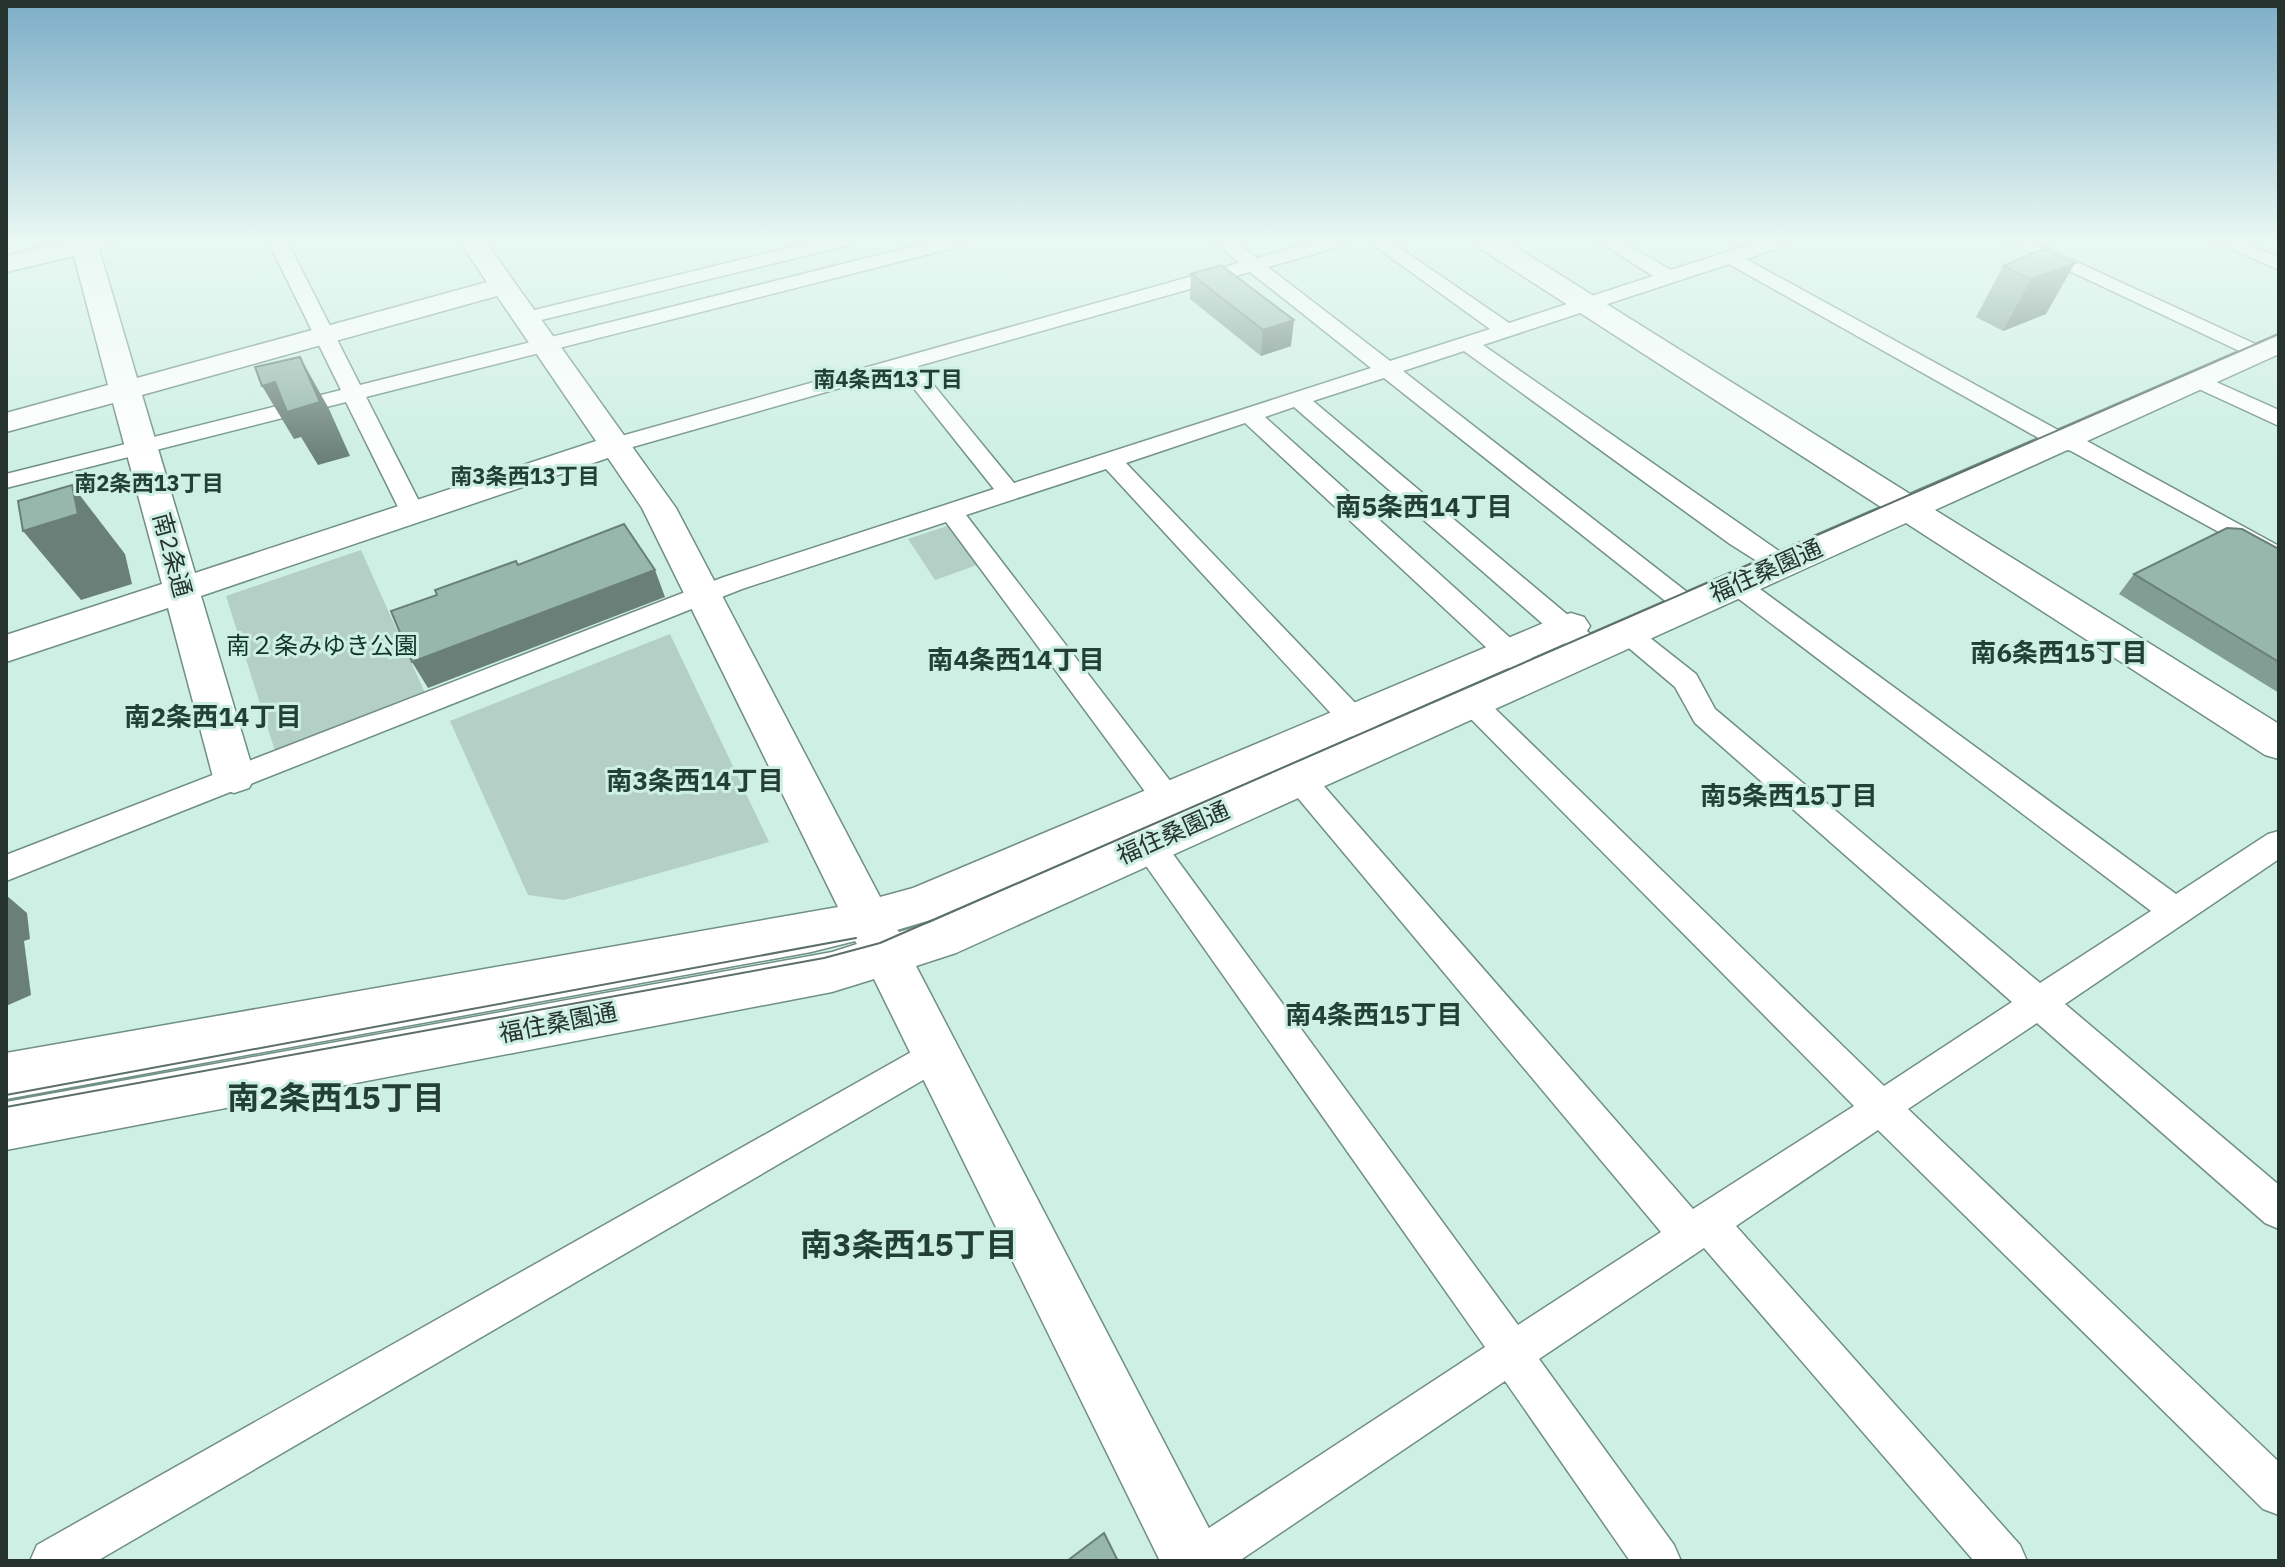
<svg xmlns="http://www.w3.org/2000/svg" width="2285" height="1567" viewBox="0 0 2285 1567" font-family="'IBM Plex Sans','Noto Sans JP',sans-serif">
<rect width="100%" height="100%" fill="#ceefe4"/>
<path fill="#b4cfc5" d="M 947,526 L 977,565 L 935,580 L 908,539 Z
M 361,550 L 425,693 L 275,751 L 226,596 Z
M 670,634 L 769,842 L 564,900 L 528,895 L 450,721 Z"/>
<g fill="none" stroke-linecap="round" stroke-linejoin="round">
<g stroke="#708f85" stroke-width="3">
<path id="street" d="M 268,241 L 287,241 L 360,385 L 934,241 L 967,241 L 965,245 L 366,397 L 425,513 L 422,518 L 404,518 L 401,513 L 346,402 L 6,488 L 6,474 L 341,390 Z
M 817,241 L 851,241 L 849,245 L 525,324 L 515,318 L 518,314 Z
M 1214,241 L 1235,241 L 1257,258 L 1317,241 L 1348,241 L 1346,245 L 1268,267 L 1390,361 L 1490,329 L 1368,241 L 1390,241 L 1509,323 L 1653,276 L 1598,241 L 1621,241 L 1671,270 L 1761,241 L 1790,241 L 1788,245 L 1746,259 L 2067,435 L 2087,441 L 2279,546 L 2279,565 L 2071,451 L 2051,445 L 1729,264 L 1483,345 L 1789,558 L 1793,564 L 1789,570 L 1771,570 L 1730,544 L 1464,351 L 1403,371 L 1696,599 L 1700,605 L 1696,611 L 1687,614 L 1678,611 L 1384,378 L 1313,401 L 1594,637 L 1598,644 L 1594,651 L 1584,653 L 1574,651 L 1294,407 L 1265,417 L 1537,662 L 1541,669 L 1537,676 L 1527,679 L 1517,676 L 1245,423 L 1126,463 L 1381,730 L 1386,738 L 1381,746 L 1371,749 L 1361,746 L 1106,469 L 966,515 L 1191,808 L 1195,816 L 1191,824 L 1180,828 L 1169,824 L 946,522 L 742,589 L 6,881 L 6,855 L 724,577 L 994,489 L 900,371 L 615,452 L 607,450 L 604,445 L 607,440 L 1239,263 ZM 1250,272 L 1371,368 L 1014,483 L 918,366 Z
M 2006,241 L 2031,241 L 2264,348 L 2268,352 L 2264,356 L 2250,356 Z
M 2215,241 L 2241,241 L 2279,257 L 2279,270 Z
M 2196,373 L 2279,410 L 2279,426 L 2188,384 L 2185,379 L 2188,374 Z
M 1736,576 L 1745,578 L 2176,894 L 2268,834 L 2279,831 L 2279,859 L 2065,1004 L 2279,1185 L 2279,1229 L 2265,1223 L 2037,1023 L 1908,1109 L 2279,1462 L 2279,1515 L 2263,1509 L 1878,1130 L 1736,1226 L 2020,1545 L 2027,1561 L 1974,1561 L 1704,1248 L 1539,1359 L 1674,1545 L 1681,1561 L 1630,1561 L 1505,1381 L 1239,1561 L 1176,1561 L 1183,1545 L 1485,1347 L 1137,853 L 1132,844 L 1137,835 L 1148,832 L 1159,835 L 1518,1325 L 1661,1232 L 1287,785 L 1283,777 L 1287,769 L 1298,766 L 1309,769 L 1693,1209 L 1854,1106 L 1460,708 L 1456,701 L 1460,694 L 1470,691 L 1480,694 L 1884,1086 L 2012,1002 L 1695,723 L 1675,687 L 1617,638 L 1613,632 L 1617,626 L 1626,623 L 1635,626 L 1696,674 L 1715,709 L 2040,983 L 2151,911 L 1727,590 L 1723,584 L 1727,578 Z
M 936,1038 L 949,1043 L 954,1054 L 949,1065 L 97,1561 L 30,1561 L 37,1545 Z"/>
</g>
<g stroke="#708f85" stroke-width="3">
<path id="secondary" d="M 67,241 L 114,241 L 110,247 L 99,249 L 137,378 L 487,282 L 459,241 L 485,241 L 676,508 L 880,897 L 913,888 L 1558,617 L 1571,613 L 1584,617 L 1590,626 L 1584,635 L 937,918 L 897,930 L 899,932 L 929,923 L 1881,507 L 1478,247 L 1474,241 L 1506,241 L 1910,494 L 2279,334 L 2279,354 L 1935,510 L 2279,724 L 2279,759 L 2265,755 L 1906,523 L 956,953 L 916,966 L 1226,1561 L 1160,1561 L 874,979 L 832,992 L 6,1150 L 6,1102 L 832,952 L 857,944 L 855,941 L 811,952 L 6,1099 L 6,1053 L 838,907 L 642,508 L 608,458 L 201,596 L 255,777 L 249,788 L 234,793 L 219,788 L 213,777 L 168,608 L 6,662 L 6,635 L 162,584 L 113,403 L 6,432 L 6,413 L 108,385 L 74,256 L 6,272 L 6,256 ZM 497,296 L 596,441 L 195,573 L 142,395 Z"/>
</g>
<use href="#street" fill="#fff" fill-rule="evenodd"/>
<use href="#secondary" fill="#fff" fill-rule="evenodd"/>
<path stroke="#5c6f69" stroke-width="2" d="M 6,1095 L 856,938
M 6,1107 L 824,958 L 880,943 L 2279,334"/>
</g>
<path fill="#829d94" d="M 2044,249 L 2046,314 L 2003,331 L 1976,317 L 2003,266 Z
M 1191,274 L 1291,346 L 1261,356 L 1190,299 Z
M 2279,549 L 2279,693 L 2119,594 L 2134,574 Z"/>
<path fill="#6a7f78" d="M 2075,263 L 2046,314 L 2003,331 L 2031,279 Z
M 1294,320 L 1291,346 L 1261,356 L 1263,330 Z
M 300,357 L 329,409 L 350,456 L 318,465 L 301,437 L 294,439 L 262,386 L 275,382 Z
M 72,485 L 125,554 L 132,584 L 81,600 L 23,531 Z
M 655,570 L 665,597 L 428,688 L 412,662 Z
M 6,895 L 27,913 L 30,939 L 24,941 L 31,995 L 6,1006 Z"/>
<path fill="#97b6ac" stroke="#6a7f78" stroke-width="2" d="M 2044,249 L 2075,263 L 2031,279 L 2003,266 Z
M 1221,265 L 1294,320 L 1263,330 L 1191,274 Z
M 300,357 L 320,402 L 287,412 L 275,382 L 262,386 L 255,367 Z
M 72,485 L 78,514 L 23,531 L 18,501 Z
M 624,524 L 655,570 L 412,662 L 391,611 L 437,595 L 435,590 L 516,561 L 518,565 Z
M 2227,528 L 2242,529 L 2279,549 L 2279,662 L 2134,574 Z
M 1104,1533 L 1118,1561 L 1067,1561 Z"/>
<linearGradient id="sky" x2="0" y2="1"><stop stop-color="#7cadc7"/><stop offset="0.52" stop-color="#e9f8f3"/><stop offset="1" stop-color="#e9f8f3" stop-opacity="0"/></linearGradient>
<rect width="2285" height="461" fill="url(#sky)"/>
<g text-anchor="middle" stroke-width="6" stroke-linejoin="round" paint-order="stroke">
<g font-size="22" font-weight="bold" fill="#233f37" stroke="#ceefe4">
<text x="888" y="387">南4条西13丁目</text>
<text x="525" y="484">南3条西13丁目</text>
<text x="149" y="491">南2条西13丁目</text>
</g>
<g font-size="24" fill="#26332f" stroke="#ceefe4">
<text transform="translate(172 555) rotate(75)" y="8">南2条通</text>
<text transform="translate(1766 571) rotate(-24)" y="8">福住桑園通</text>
<text transform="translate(1173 833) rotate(-24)" y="8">福住桑園通</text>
<text transform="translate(558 1023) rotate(-11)" y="8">福住桑園通</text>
</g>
<g font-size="24" fill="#10362c" stroke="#ceefe4">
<text x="322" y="654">南２条みゆき公園</text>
</g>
<g font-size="26" font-weight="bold" fill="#233f37" stroke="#ceefe4">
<text x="1424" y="516">南5条西14丁目</text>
<text x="2059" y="662">南6条西15丁目</text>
<text x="1016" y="669">南4条西14丁目</text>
<text x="213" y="726">南2条西14丁目</text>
<text x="695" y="790">南3条西14丁目</text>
<text x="1789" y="805">南5条西15丁目</text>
<text x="1374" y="1024">南4条西15丁目</text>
</g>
<g font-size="32" font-weight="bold" fill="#233f37" stroke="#ceefe4">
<text x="336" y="1109">南2条西15丁目</text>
<text x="909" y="1256">南3条西15丁目</text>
</g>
</g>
<rect width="2285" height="1567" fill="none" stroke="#26332f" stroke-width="16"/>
</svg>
